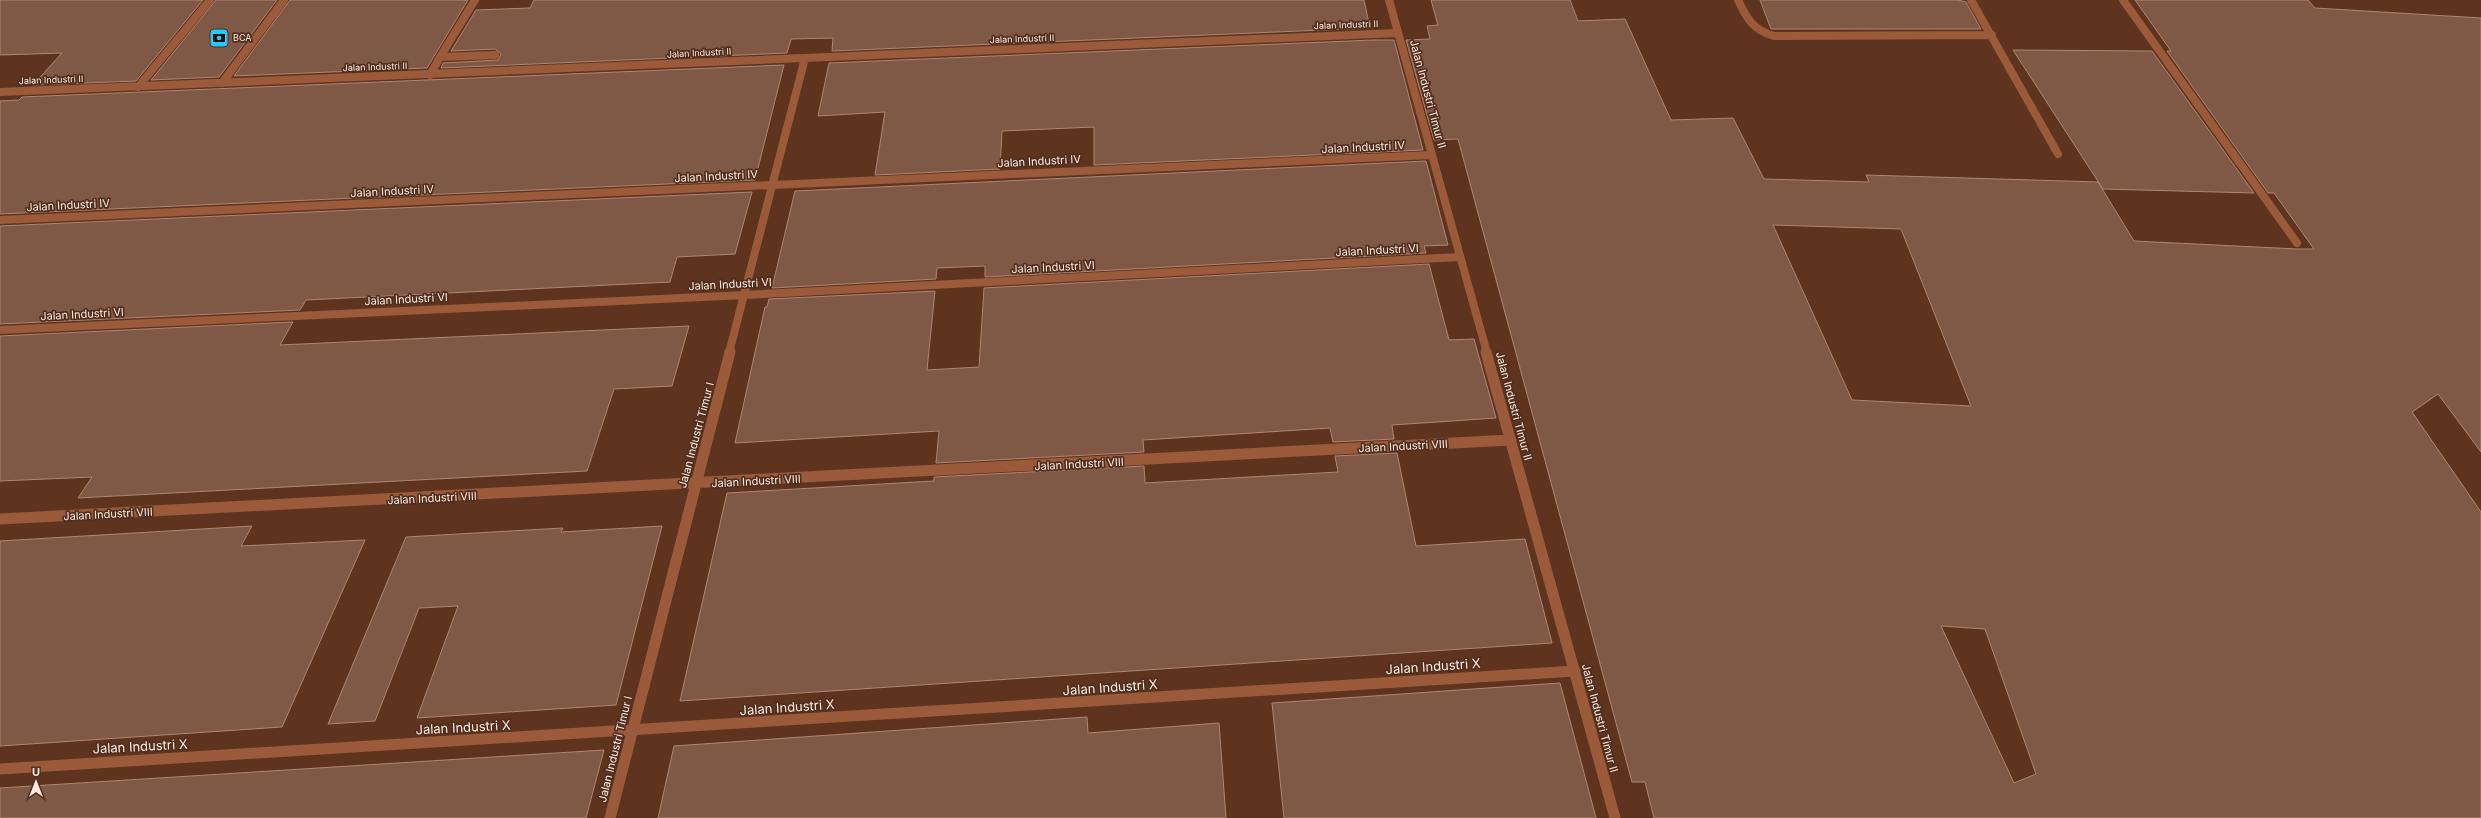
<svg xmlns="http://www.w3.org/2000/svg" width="2481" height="818" viewBox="0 0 2481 818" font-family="Inter,sans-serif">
<rect width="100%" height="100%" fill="#512e1d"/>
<path fill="#5e341f" d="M 0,0 L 2481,0 L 2481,818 L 0,818 Z"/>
<path fill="#7f5846" stroke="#b08673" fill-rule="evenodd" d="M 0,0 L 203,0 L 136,81 L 33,85 L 62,53 L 0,55 Z
M 216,0 L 277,0 L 219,77 L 151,80 Z
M 290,0 L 468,0 L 427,68 L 234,76 Z
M 534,0 L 1364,0 L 1370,28 L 832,51 L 833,38 L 791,39 L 787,53 L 441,68 L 443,63 L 498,60 L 501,54 L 495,49 L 451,51 L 476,10 L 530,8 Z
M 1431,0 L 1570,0 L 1578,21 L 1625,19 L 1671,120 L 1733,118 L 1764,179 L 1869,182 L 1866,175 L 2098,182 L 2134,241 L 2297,249 L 2314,249 L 2274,193 L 2268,193 L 2167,51 L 2171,51 L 2135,0 L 2308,0 L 2315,8 L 2481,18 L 2481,452 L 2438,394 L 2412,412 L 2481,512 L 2481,818 L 1654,818 L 1645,782 L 1632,782 L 1458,139 L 1434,140 L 1406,40 L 1430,39 L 1427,26 L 1438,25 ZM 1773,225 L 1901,229 L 1971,406 L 1852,400 ZM 1941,626 L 1985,629 L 2036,774 L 2014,783 Z
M 1760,0 L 1958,0 L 1966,2 L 1981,29 L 1771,29 Z
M 1373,40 L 1394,40 L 1423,150 L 1094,165 L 1094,127 L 1002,131 L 1000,169 L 875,175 L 885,112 L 818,116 L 829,63 Z
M 2013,50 L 2152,51 L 2254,193 L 2103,189 Z
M 784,65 L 755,180 L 0,214 L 0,101 L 19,100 L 22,97 Z
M 1426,161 L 1448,245 L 1424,246 L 1426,253 L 985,277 L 985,266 L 937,268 L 936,279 L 772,288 L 795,191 Z
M 752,192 L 735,254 L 677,257 L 670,282 L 306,300 L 300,310 L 0,324 L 0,226 Z
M 1429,264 L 1449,340 L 1474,339 L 1496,418 L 1392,425 L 1394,439 L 1333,442 L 1330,428 L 1143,440 L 1144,452 L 936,463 L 939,431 L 735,443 L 765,307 L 767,307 L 769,299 L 935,291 L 927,370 L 979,367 L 984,288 Z
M 293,322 L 280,345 L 689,326 L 672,386 L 614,389 L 587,471 L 78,498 L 92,477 L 0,481 L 0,336 Z
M 1397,453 L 1416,546 L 1525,539 L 1552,643 L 680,701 L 727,493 L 934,481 L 934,477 L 1144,466 L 1145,483 L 1338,472 L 1335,456 Z
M 252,526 L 241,546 L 365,540 L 282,727 L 0,746 L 0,541 Z
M 662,526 L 616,705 L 417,718 L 458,606 L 419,608 L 375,721 L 328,724 L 406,537 L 563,528 L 561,532 Z
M 1560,683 L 1596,818 L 1284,818 L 1272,703 Z
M 1087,717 L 1088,733 L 1219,723 L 1226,818 L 658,818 L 674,746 Z
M 604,750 L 586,818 L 0,818 L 0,788 Z"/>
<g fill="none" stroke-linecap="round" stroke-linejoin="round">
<path stroke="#9b5b3b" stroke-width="8" d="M 1389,0 L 1487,353
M 1738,0 C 1747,19 1753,30 1774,36 L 1992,35
M 1971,0 L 2058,154
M 2123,0 L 2297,243
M 440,57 L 475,0
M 430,75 L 440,57 L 495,55
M 222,83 L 284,0
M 138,87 L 210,0
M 0,92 L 1398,33
M 0,220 L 1432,155
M 0,330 L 745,295 L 1460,257
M 729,353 L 805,58"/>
<path stroke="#9b5b3b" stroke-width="11" d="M 1486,352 L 1615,818
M 0,519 L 1511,440
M 0,769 L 1575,671
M 610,818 L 730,352"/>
</g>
<defs>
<g id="bank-square" transform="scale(1)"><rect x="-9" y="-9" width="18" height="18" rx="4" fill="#24c9fe" stroke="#512e1d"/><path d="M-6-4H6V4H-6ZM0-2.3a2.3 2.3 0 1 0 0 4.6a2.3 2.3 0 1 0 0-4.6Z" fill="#111"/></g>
</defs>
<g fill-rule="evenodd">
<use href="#bank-square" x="219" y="38"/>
</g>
<g text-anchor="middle" stroke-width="3.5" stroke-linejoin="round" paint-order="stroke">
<g font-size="9" fill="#fceae1" stroke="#512e1d">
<text transform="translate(1346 25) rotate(-2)" y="3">Jalan Industri II</text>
<text transform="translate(1022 39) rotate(-2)" y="3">Jalan Industri II</text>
<text transform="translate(699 53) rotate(-3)" y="3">Jalan Industri II</text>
<text transform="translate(375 67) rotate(-2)" y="3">Jalan Industri II</text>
<text transform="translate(51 80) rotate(-2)" y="3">Jalan Industri II</text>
</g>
<g font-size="9" fill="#fceae1" stroke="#512e1d" text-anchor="start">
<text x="233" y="41">BCA</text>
</g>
<g font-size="11" fill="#fceae1" stroke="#512e1d">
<text transform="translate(1428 94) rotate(75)" y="4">Jalan Industri Timur II</text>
<text transform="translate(1363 147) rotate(-3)" y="4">Jalan Industri IV</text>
<text transform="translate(1039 161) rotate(-3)" y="4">Jalan Industri IV</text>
<text transform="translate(716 176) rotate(-3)" y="4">Jalan Industri IV</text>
<text transform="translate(392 191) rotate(-3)" y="4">Jalan Industri IV</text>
<text transform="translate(68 205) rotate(-3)" y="4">Jalan Industri IV</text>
<text transform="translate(1377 250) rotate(-3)" y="4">Jalan Industri VI</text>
<text transform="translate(1053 267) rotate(-3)" y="4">Jalan Industri VI</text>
<text transform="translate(730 284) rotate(-3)" y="4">Jalan Industri VI</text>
<text transform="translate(406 299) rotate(-3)" y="4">Jalan Industri VI</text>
<text transform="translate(82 314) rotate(-3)" y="4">Jalan Industri VI</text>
<text transform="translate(1514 406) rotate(75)" y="4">Jalan Industri Timur II</text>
<text transform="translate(696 435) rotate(-75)" y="4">Jalan Industri Timur I</text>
<text transform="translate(1403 446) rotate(-3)" y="4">Jalan Industri VIII</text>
<text transform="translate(1079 464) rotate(-3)" y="4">Jalan Industri VIII</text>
<text transform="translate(756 481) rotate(-3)" y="4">Jalan Industri VIII</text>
<text transform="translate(432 498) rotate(-3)" y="4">Jalan Industri VIII</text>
<text transform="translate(108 514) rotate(-3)" y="4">Jalan Industri VIII</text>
<text transform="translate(1600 718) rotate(75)" y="4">Jalan Industri Timur II</text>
<text transform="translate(615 749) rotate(-76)" y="4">Jalan Industri Timur I</text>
</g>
<g font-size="13" fill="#fceae1" stroke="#512e1d">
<text transform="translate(1433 666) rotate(-4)" y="5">Jalan Industri X</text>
<text transform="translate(1110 687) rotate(-4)" y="5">Jalan Industri X</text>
<text transform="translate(787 707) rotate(-4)" y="5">Jalan Industri X</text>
<text transform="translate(463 727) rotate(-3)" y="5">Jalan Industri X</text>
<text transform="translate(140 746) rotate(-3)" y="5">Jalan Industri X</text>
</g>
</g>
<g transform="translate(36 782)" stroke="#512e1d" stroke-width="3" paint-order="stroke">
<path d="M0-3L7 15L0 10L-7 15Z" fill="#fceae1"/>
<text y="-6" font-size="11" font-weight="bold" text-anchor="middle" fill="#fceae1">U</text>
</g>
</svg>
